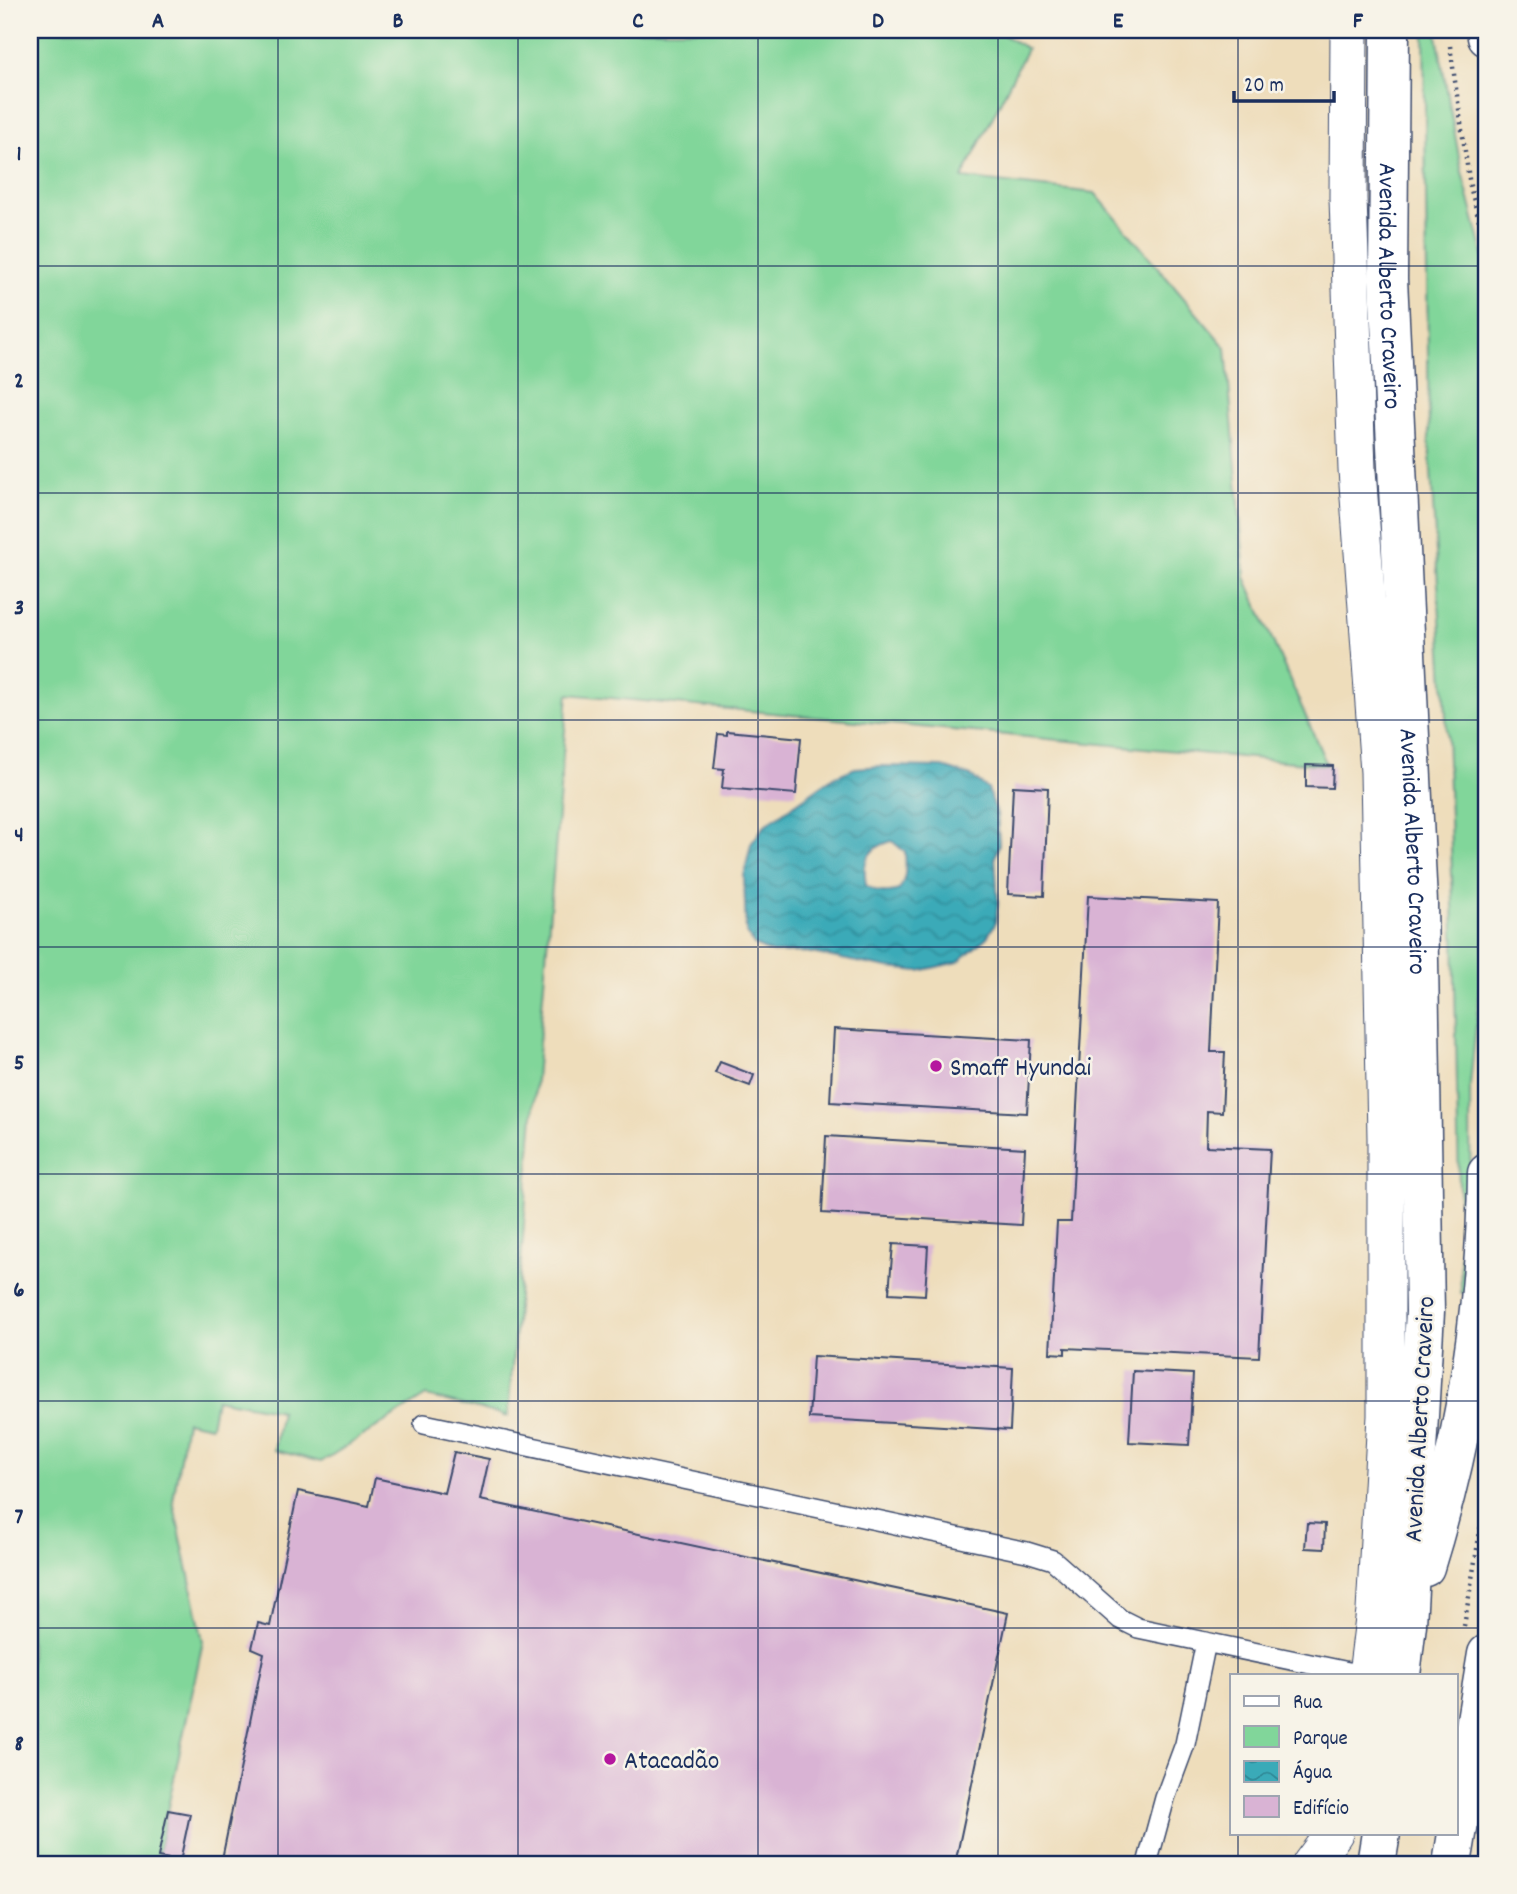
<svg xmlns="http://www.w3.org/2000/svg" width="1517" height="1894" viewBox="0 0 1517 1894" font-family="Dekko,sans-serif">
<defs>
<pattern id="water-waves" width="16" height="10" patternUnits="userSpaceOnUse" patternTransform="scale(1.75)"><rect width="16" height="10" fill="#3aaab8"/><path d="M0 5q4-4 8 0t8 0" fill="none" stroke="#308b99"/></pattern>
</defs>
<rect width="100%" height="100%" fill="#f7f3e8"/>
<filter id="ink" filterUnits="userSpaceOnUse"><feTurbulence type="fractalNoise" baseFrequency=".0143" numOctaves="2"/><feDisplacementMap in="SourceGraphic" scale="14" xChannelSelector="R" yChannelSelector="G"/><feConvolveMatrix kernelMatrix="1 2 1 2 8 2 1 2 1" color-interpolation-filters="sRGB"/></filter>
<filter id="wash" filterUnits="userSpaceOnUse"><feTurbulence type="fractalNoise" baseFrequency=".00686" numOctaves="4" result="noise"/><feDisplacementMap in="SourceGraphic" scale="28" xChannelSelector="R" yChannelSelector="G"/><feGaussianBlur stdDeviation="1.57" result="paint"/><feColorMatrix in="noise" values="0 0 0 0 0 0 0 0 0 0 0 0 0 0 0 0 0 1.4 0 .05"/><feComposite in="paint" operator="in"/></filter>
<g filter="url(#wash)">
<rect width="100%" height="100%" fill="#edb"/>
<path fill="#81d69a" stroke="#4e827c" stroke-width="2" d="M 30,30 L 995,30 L 1027,49 L 962,178 L 1095,193 L 1226,348 L 1245,577 L 1327,765 L 568,694 L 508,1416 L 426,1396 L 321,1462 L 274,1450 L 281,1411 L 216,1399 L 211,1426 L 186,1421 L 173,1501 L 203,1641 L 156,1864 L 30,1864 Z
M 1424,30 L 1436,30 L 1461,168 L 1487,269 L 1487,916 L 1470,1085 L 1471,1292 L 1461,1293 L 1454,932 L 1447,733 L 1429,438 Z"/>
<path fill="url(#water-waves)" stroke="#2a6c8b" stroke-width="2" fill-rule="evenodd" d="M 883,766 L 943,767 L 971,776 L 988,789 L 997,814 L 999,844 L 995,857 L 998,903 L 995,924 L 987,937 L 958,962 L 919,971 L 888,968 L 806,952 L 772,953 L 754,945 L 746,932 L 744,876 L 751,844 L 765,825 L 834,777 L 855,768 ZM 892,841 L 905,852 C 906,866 907,877 899,890 C 886,894 878,893 866,885 C 862,861 867,848 892,841 Z"/>
<g id="blocks">
<path fill="#d9b3d4" d="M 727,731 L 801,738 L 796,794 L 722,788 L 724,769 L 714,768 L 718,734 L 727,735 Z
M 1306,765 L 1333,766 L 1332,788 L 1306,787 Z
M 1013,786 L 1048,788 L 1044,896 L 1008,894 Z
M 1088,896 L 1218,903 L 1211,1052 L 1225,1052 L 1222,1112 L 1207,1111 L 1206,1146 L 1270,1149 L 1259,1357 L 1065,1348 L 1065,1354 L 1050,1353 L 1057,1222 L 1071,1222 Z
M 834,1029 L 1031,1040 L 1027,1113 L 830,1102 Z
M 720,1062 L 754,1075 L 750,1086 L 715,1073 Z
M 826,1136 L 1025,1148 L 1021,1225 L 822,1213 Z
M 893,1244 L 928,1246 L 925,1295 L 889,1293 Z
M 813,1356 L 1013,1368 L 1010,1430 L 809,1418 Z
M 1133,1371 L 1193,1374 L 1189,1445 L 1129,1442 Z
M 454,1452 L 489,1459 L 480,1500 L 1008,1613 L 955,1864 L 221,1864 L 264,1653 L 252,1648 L 258,1623 L 270,1626 L 298,1491 L 369,1506 L 375,1478 L 444,1493 Z
M 1307,1523 L 1325,1524 L 1324,1549 L 1305,1548 Z
M 168,1810 L 190,1814 L 180,1861 L 158,1857 Z"/>
</g>
</g>
<g filter="url(#ink)">
<use href="#blocks" fill-opacity="0" stroke="#3b496c" stroke-width="2"/>
<g fill="none" stroke-linecap="round" stroke-linejoin="round">
<g stroke="#3b496c" stroke-width="22">
<path id="lane" d="M 424,1424 L 1027,1552 L 1053,1560 L 1120,1619 L 1138,1628 L 1363,1675
M 1147,1864 L 1165,1798 L 1185,1744 L 1206,1642"/>
</g>
<g stroke="#3b496c" stroke-width="39">
<path id="street" d="M 1349,30 L 1348,198 L 1357,470 L 1379,772 L 1386,1138 L 1386,1416 L 1375,1611 L 1367,1675
M 1311,1864 L 1334,1833"/>
</g>
<g stroke="#3b496c" stroke-width="41">
<g id="primary">
<path id="s1" d="M 1390,30 L 1388,279 L 1418,903 L 1425,1312 L 1407,1624 L 1401,1675"/>
<path d="M 1486,30 L 1487,37"/>
<path d="M 1425,1567 C 1465,1439 1486,1307 1487,1173"/>
<path d="M 1376,1864 L 1381,1833"/>
<path d="M 1452,1864 L 1487,1654"/>
</g>
</g>
<path stroke="#3b496c" stroke-width="4.5" stroke-dasharray="2 5" stroke-linecap="butt" d="M 1450,46 L 1470,186 L 1487,251
M 1464,1626 L 1487,1490"/>
<use href="#lane" stroke="#fff" stroke-width="19"/>
<use href="#street" stroke="#fff" stroke-width="37"/>
<use href="#primary" stroke="#fff" stroke-width="38"/>
</g>
</g>
<path fill="none" stroke="#1b2f5e" stroke-width="2" stroke-opacity="0.55" d="M 278,30 L 278,1864M 518,30 L 518,1864M 758,30 L 758,1864M 998,30 L 998,1864M 1238,30 L 1238,1675M 30,266 L 1487,266M 30,493 L 1487,493M 30,720 L 1487,720M 30,947 L 1487,947M 30,1174 L 1487,1174M 30,1401 L 1487,1401M 30,1628 L 1487,1628M 1238,1833 L 1238,1864"/>
<g fill="#b5179e" stroke="#f7f3e8" stroke-width="2.5">
<circle cx="936" cy="1066" r="7"/>
<circle cx="610" cy="1759" r="7"/>
</g>
<g text-anchor="middle" stroke-width="5" stroke-linejoin="round" paint-order="stroke">
<g font-size="26" fill="#1b2f5e" stroke="#f7f3e8">
<text dy="9" stroke="none"><textPath href="#s1" startOffset="256">Avenida Alberto Craveiro</textPath></text>
<text dy="9" stroke="none"><textPath href="#s1" startOffset="822">Avenida Alberto Craveiro</textPath></text>
<text transform="translate(1418 1419) rotate(-87)" y="9">Avenida Alberto Craveiro</text>
</g>
<g font-size="26" fill="#1b2f5e" stroke="#f7f3e8" text-anchor="start">
<text x="950" y="1075">Smaff Hyundai</text>
<text x="624" y="1768">Atacadão</text>
</g>
</g>
<rect width="1517" height="1894" fill="none" stroke="#f7f3e8" stroke-width="77"/>
<rect x="1230" y="1674" width="228" height="161" fill="#f7f3e8" stroke="#9fa5b1" stroke-width="2"/>
<rect x="1244" y="1696" width="35" height="10" fill="#ffffff" stroke="#9fa5b1" stroke-width="2"/>
<text x="1293" y="1708" font-size="21" fill="#1b2f5e">Rua</text>
<rect x="1244" y="1726" width="35" height="21" fill="#81d69a" stroke="#9fa5b1" stroke-width="2"/>
<text x="1293" y="1744" font-size="21" fill="#1b2f5e">Parque</text>
<rect x="1244" y="1761" width="35" height="21" fill="url(#water-waves)" stroke="#9fa5b1" stroke-width="2"/>
<text x="1293" y="1778" font-size="21" fill="#1b2f5e">Água</text>
<rect x="1244" y="1796" width="35" height="21" fill="#d9b3d4" stroke="#9fa5b1" stroke-width="2"/>
<text x="1293" y="1814" font-size="21" fill="#1b2f5e">Edifício</text>
<path d="M1234 91v10h100v-10" fill="none" stroke="#1b2f5e" stroke-width="3.5"/>
<text x="1244" y="91" font-size="21" fill="#1b2f5e" stroke="#f7f3e8" stroke-width="5" paint-order="stroke">20 m</text>
<rect x="38" y="38" width="1440" height="1818" fill="none" stroke="#1b2f5e" stroke-width="2.5"/>
<g font-size="23" text-anchor="middle" font-weight="bold" fill="#1b2f5e">
<text x="158" y="27">A</text>
<text x="398" y="27">B</text>
<text x="638" y="27">C</text>
<text x="878" y="27">D</text>
<text x="1118" y="27">E</text>
<text x="1358" y="27">F</text>
<text x="19" y="160">1</text>
<text x="19" y="387">2</text>
<text x="19" y="614">3</text>
<text x="19" y="841">4</text>
<text x="19" y="1069">5</text>
<text x="19" y="1296">6</text>
<text x="19" y="1523">7</text>
<text x="19" y="1750">8</text>
</g>
</svg>
